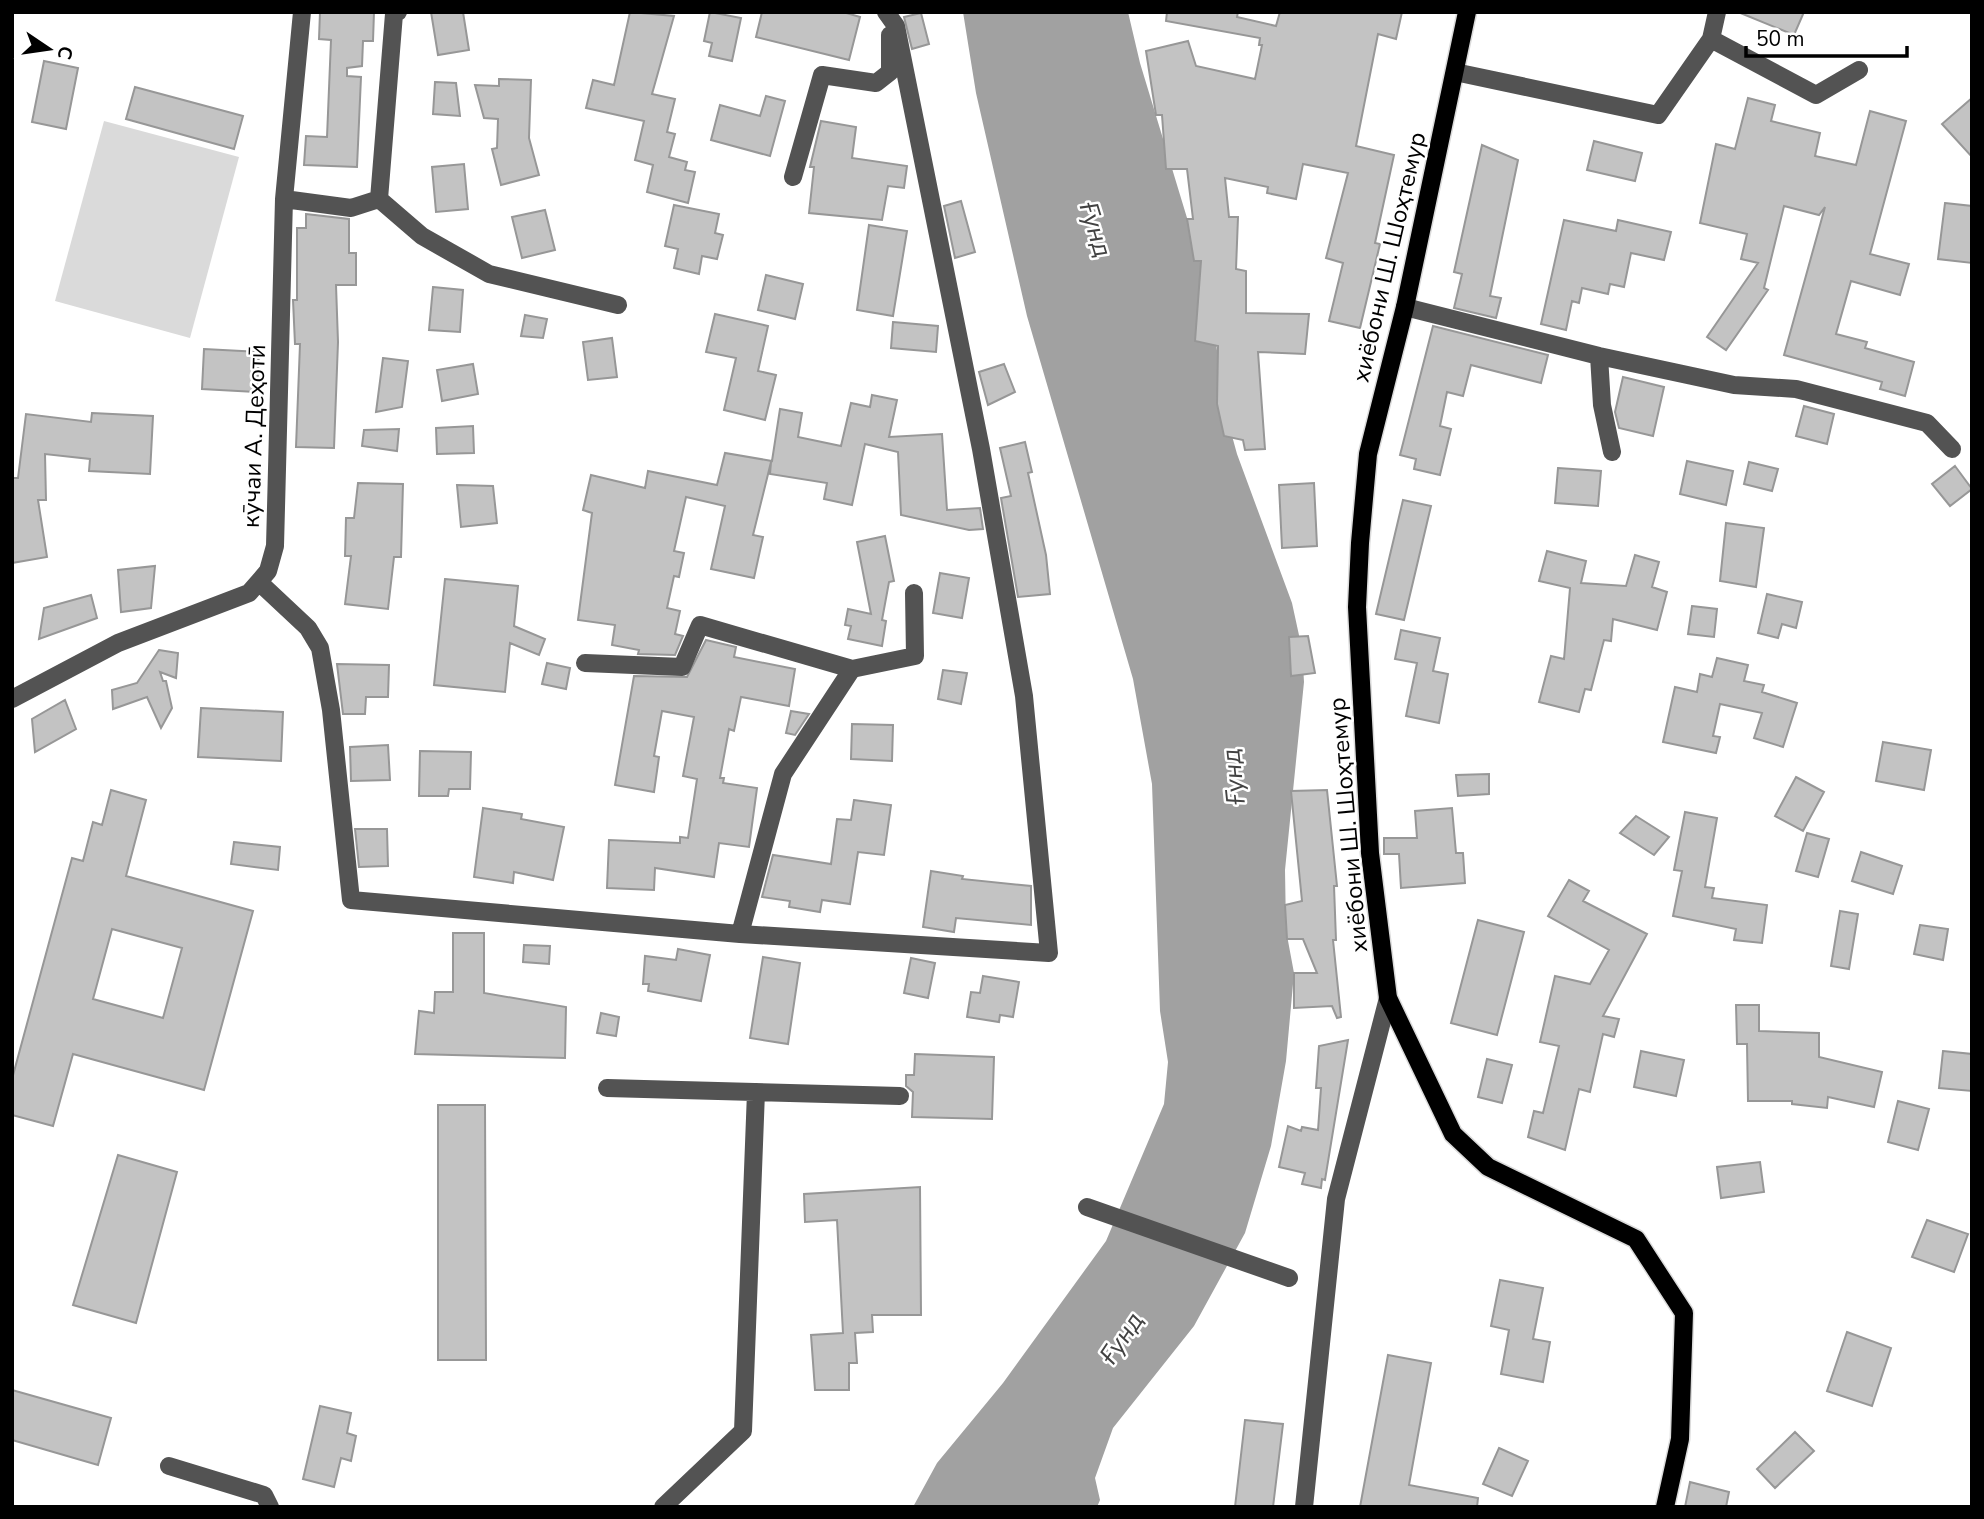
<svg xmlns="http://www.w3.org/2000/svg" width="1984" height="1519" viewBox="0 0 1984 1519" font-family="'Nunito Sans',sans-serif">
<rect width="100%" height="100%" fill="#fff"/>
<path fill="#dadada" d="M 104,121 L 239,157 L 190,338 L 55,301 Z"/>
<path fill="#a1a1a1" d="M 963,12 L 1128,12 L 1140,63 L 1201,264 L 1213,316 L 1223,403 L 1237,454 L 1292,603 L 1302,649 L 1304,682 L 1285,870 L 1286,930 L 1294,973 L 1286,1061 L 1271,1146 L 1245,1233 L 1194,1326 L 1113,1428 L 1095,1478 L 1100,1500 L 1097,1507 L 913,1507 L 937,1463 L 1003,1383 L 1106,1241 L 1164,1104 L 1168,1062 L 1160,1011 L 1152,784 L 1133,679 L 1027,316 L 976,93 Z"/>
<path fill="#c3c3c3" stroke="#979797" stroke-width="2" fill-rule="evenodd" d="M 320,12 L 374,12 L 373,41 L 363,41 L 362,66 L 347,68 L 347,76 L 361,77 L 357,167 L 304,165 L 306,136 L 327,137 L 331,40 L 319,39 Z
M 431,12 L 463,12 L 469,50 L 438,55 Z
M 630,12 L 674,16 L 652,94 L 675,99 L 667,132 L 675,134 L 669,157 L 687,162 L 685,170 L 695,172 L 688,203 L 647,192 L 653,165 L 635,160 L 644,121 L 586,108 L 593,80 L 614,85 Z
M 710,12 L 741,18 L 732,61 L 709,56 L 712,43 L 704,41 Z
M 762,12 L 843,12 L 860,17 L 849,60 L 756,37 Z
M 1167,12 L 1238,12 L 1237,17 L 1276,26 L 1280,12 L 1402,12 L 1396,39 L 1378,34 L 1356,146 L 1394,155 L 1375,243 L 1380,244 L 1360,328 L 1329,321 L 1343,263 L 1326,258 L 1348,173 L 1303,164 L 1296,199 L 1267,193 L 1268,187 L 1225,178 L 1229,217 L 1238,217 L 1236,269 L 1246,271 L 1246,313 L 1309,314 L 1305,354 L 1258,352 L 1265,449 L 1245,450 L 1243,440 L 1224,436 L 1217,404 L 1218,346 L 1195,341 L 1201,261 L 1194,261 L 1187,219 L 1193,219 L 1187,169 L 1166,169 L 1162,115 L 1156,115 L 1146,51 L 1188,41 L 1196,66 L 1255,79 L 1262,45 L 1259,45 L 1260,38 L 1166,21 Z
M 1738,12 L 1804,12 L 1794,35 Z
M 921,13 L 929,44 L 912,49 L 904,17 Z
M 44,61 L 78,68 L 66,129 L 32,122 Z
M 499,79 L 531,80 L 529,138 L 539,175 L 501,185 L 492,149 L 497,148 L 498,119 L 484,118 L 475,85 L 499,86 Z
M 435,82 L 456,83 L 460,116 L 433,114 Z
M 135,87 L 243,116 L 234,149 L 126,119 Z
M 766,96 L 785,101 L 770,156 L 711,140 L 720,105 L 760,116 Z
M 1748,98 L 1775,105 L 1771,121 L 1820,133 L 1815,156 L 1856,165 L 1870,111 L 1906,121 L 1870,254 L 1909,264 L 1900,295 L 1851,281 L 1836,334 L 1867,342 L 1865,348 L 1914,362 L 1905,396 L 1880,389 L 1882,382 L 1784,355 L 1825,207 L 1819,215 L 1784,206 L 1764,288 L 1768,290 L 1726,350 L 1707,337 L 1758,263 L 1741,259 L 1747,234 L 1700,223 L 1716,144 L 1735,149 Z
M 1972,98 L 1972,157 L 1942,124 Z
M 821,121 L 856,127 L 852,158 L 907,166 L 904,188 L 888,186 L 882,220 L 809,213 L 814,167 L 810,167 Z
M 1594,141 L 1642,153 L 1635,181 L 1587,170 Z
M 1482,145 L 1518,160 L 1490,296 L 1501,298 L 1496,318 L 1454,308 L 1462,274 L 1454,272 Z
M 464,164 L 468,209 L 436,212 L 432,167 Z
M 961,201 L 975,252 L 955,258 L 944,206 Z
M 1945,203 L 1972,206 L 1972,263 L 1938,259 Z
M 674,205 L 719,214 L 715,233 L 723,235 L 717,259 L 702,256 L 699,274 L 674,268 L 678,249 L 665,246 Z
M 545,210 L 555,250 L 522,258 L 512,217 Z
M 306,214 L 349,219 L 349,253 L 356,253 L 356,285 L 336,285 L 338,342 L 334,448 L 296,447 L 300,344 L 295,344 L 293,300 L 297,300 L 297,228 L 306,228 Z
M 1564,220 L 1616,231 L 1618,220 L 1671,232 L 1664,260 L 1631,253 L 1624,287 L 1610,284 L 1608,294 L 1582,288 L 1579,303 L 1572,301 L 1566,330 L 1541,324 Z
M 869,225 L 907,231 L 893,316 L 857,310 Z
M 766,275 L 803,284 L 795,319 L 758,310 Z
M 433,287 L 463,290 L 460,332 L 429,330 Z
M 715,314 L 768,326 L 758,371 L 776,375 L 765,420 L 724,410 L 736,358 L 706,352 Z
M 525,315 L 547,319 L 543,338 L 521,336 Z
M 893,322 L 938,326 L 936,352 L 891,348 Z
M 1433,326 L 1548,355 L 1541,383 L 1471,365 L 1463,396 L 1447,392 L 1440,426 L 1451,429 L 1440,475 L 1414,469 L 1416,459 L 1400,455 Z
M 612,338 L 617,377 L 588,380 L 583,342 Z
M 204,349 L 259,352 L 257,392 L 202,389 Z
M 383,358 L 408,361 L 402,407 L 376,412 Z
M 473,364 L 478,394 L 442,401 L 437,370 Z
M 1004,364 L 1015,392 L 988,405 L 979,372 Z
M 1623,377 L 1664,387 L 1653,436 L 1619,428 L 1615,412 Z
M 872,395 L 897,400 L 889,437 L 942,434 L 947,510 L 980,508 L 983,529 L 969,530 L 901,515 L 898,452 L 865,444 L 852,505 L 824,499 L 827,483 L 770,474 L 771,462 L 753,535 L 763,537 L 754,578 L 711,569 L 725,506 L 686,497 L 674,551 L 684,553 L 679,577 L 674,576 L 667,608 L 680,611 L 675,634 L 683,636 L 675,655 L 638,654 L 639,650 L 612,645 L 615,625 L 578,620 L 592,513 L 583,510 L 591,475 L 645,488 L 648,471 L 717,485 L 725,453 L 772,461 L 780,409 L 802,413 L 798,437 L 841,446 L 851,403 L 870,407 Z
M 1804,406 L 1834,414 L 1827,444 L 1796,436 Z
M 92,413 L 153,416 L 150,474 L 89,471 L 90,459 L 45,454 L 46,500 L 38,500 L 47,557 L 12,563 L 12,478 L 18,478 L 26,414 L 91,422 Z
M 473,426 L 474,453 L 437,454 L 436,428 Z
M 399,429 L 397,451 L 362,446 L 364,430 Z
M 1025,442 L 1032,472 L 1028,473 L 1046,555 L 1050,594 L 1018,597 L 1001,498 L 1011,496 L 1000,448 Z
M 1687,461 L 1733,471 L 1726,505 L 1680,494 Z
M 1749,462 L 1778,469 L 1772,491 L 1744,484 Z
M 1955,466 L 1972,489 L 1950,506 L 1932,484 Z
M 1558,468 L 1601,471 L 1598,506 L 1555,503 Z
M 358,483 L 403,484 L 401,557 L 394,557 L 388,609 L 345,604 L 351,556 L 345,556 L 346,518 L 354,518 Z
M 1314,483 L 1317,546 L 1282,548 L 1279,485 Z
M 457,485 L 493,486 L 497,523 L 461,527 Z
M 1403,500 L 1431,506 L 1404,620 L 1376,614 Z
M 1726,523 L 1764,528 L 1756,587 L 1720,581 Z
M 885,536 L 894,581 L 889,582 L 882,620 L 886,621 L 882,646 L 848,639 L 851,626 L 845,625 L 848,609 L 871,614 L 857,542 Z
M 1547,551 L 1586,561 L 1581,583 L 1626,586 L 1635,555 L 1659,562 L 1652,587 L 1667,592 L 1657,630 L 1613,619 L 1611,641 L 1604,640 L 1591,690 L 1585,689 L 1579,712 L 1539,702 L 1551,656 L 1564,659 L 1570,588 L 1539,581 Z
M 155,566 L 151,608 L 121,612 L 118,570 Z
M 940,573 L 969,578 L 962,618 L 933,613 Z
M 445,579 L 518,586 L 514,626 L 545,639 L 539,655 L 510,643 L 505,692 L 434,685 Z
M 1767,594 L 1802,602 L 1796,628 L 1782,624 L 1778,638 L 1758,633 Z
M 91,595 L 97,618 L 39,639 L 44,608 Z
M 1692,606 L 1717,609 L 1714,637 L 1688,634 Z
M 1401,630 L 1440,638 L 1433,671 L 1448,674 L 1439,723 L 1406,716 L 1417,663 L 1395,659 Z
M 1308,636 L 1315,673 L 1291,676 L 1289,637 Z
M 706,640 L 736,647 L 734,657 L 795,669 L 789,706 L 741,697 L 734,731 L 729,729 L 720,778 L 724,778 L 723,783 L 757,788 L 749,847 L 719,843 L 714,877 L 655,868 L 654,890 L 607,888 L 609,840 L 680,843 L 680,837 L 688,838 L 697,779 L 683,776 L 694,717 L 662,711 L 654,756 L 659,757 L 654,792 L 615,785 L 634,676 L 687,677 Z
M 159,650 L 178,653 L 176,678 L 160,672 L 163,681 L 166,681 L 172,708 L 161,728 L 147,697 L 113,709 L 112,690 L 137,683 Z
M 1717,658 L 1748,665 L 1744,681 L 1764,685 L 1762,692 L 1797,703 L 1783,747 L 1754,738 L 1762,713 L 1720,704 L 1713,736 L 1720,737 L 1716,753 L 1663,742 L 1675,687 L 1697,692 L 1700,674 L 1712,677 Z
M 547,663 L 570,668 L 566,689 L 542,684 Z
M 337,664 L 389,665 L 388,697 L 366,697 L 365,714 L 343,714 Z
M 943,670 L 967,673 L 961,704 L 938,699 Z
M 65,700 L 76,729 L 35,752 L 32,719 Z
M 201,708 L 283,712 L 281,761 L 198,757 Z
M 791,711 L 809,714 L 795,735 L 786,733 Z
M 852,724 L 893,725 L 892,761 L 851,759 Z
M 1883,742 L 1931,750 L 1924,790 L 1876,781 Z
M 388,745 L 390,780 L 351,781 L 350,747 Z
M 420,751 L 471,752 L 470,789 L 449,789 L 448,796 L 419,796 Z
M 1489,774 L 1489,794 L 1458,796 L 1456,775 Z
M 1796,777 L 1824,792 L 1803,831 L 1775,816 Z
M 111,790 L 146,800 L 126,876 L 253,911 L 204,1090 L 73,1054 L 53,1126 L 12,1115 L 12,1079 L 72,858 L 83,861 L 93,822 L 102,825 ZM 112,929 L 182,948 L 163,1018 L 93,999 Z
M 1327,790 L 1337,886 L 1334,886 L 1336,940 L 1333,940 L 1341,1017 L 1337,1018 L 1332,1006 L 1294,1008 L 1294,973 L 1317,973 L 1303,939 L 1287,939 L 1285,905 L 1302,901 L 1291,791 Z
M 854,800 L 891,805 L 884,855 L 858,852 L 850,904 L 822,900 L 820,912 L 789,907 L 790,901 L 762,897 L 773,855 L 831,864 L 837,819 L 851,820 Z
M 483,808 L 522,814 L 521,819 L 564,827 L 553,880 L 514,872 L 513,883 L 474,877 Z
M 1452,808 L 1456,853 L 1463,853 L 1465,883 L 1401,888 L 1399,854 L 1384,854 L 1384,838 L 1417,838 L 1415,811 Z
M 1685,812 L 1717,818 L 1705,887 L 1714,888 L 1712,898 L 1767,905 L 1762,943 L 1734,940 L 1736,929 L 1673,916 L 1682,871 L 1674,870 Z
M 1636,816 L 1669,837 L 1654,855 L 1620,833 Z
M 355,829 L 387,829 L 388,866 L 359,867 Z
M 1807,833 L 1829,839 L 1818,877 L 1796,871 Z
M 234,842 L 280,847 L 278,870 L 231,864 Z
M 1861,852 L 1902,866 L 1893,894 L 1852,881 Z
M 931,871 L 963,876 L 962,879 L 1031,886 L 1031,925 L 956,918 L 954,932 L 923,927 Z
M 1569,880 L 1589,891 L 1583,901 L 1647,934 L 1603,1016 L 1619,1019 L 1614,1037 L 1603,1034 L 1590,1092 L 1579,1089 L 1565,1150 L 1528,1137 L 1534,1111 L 1543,1113 L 1559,1046 L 1540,1042 L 1555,976 L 1590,984 L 1609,950 L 1548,916 Z
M 1840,911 L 1858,914 L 1849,969 L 1831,966 Z
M 1478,920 L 1524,932 L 1497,1035 L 1451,1023 Z
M 1920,925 L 1948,929 L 1943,960 L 1914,954 Z
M 453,933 L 484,933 L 484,993 L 566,1007 L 565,1058 L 415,1054 L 419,1011 L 434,1013 L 435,992 L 453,992 Z
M 524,945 L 550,946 L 549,964 L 523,962 Z
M 678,949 L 710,955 L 701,1001 L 648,991 L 649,984 L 643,984 L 645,956 L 676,960 Z
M 763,957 L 800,963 L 788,1044 L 750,1038 Z
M 911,958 L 935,963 L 928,998 L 904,993 Z
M 983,976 L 1019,982 L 1013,1017 L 1000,1015 L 999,1022 L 967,1017 L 971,992 L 980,993 Z
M 1736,1005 L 1759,1005 L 1759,1031 L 1819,1033 L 1819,1057 L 1882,1072 L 1874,1107 L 1828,1097 L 1827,1108 L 1792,1104 L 1792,1101 L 1748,1101 L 1747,1044 L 1737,1044 Z
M 601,1013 L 619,1017 L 616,1036 L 597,1033 Z
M 1348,1040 L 1325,1180 L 1322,1179 L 1321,1188 L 1302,1184 L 1305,1173 L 1279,1167 L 1288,1126 L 1301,1131 L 1302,1127 L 1318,1130 L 1321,1088 L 1316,1088 L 1319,1046 Z
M 1641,1051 L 1684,1060 L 1676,1096 L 1634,1087 Z
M 1943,1051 L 1972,1054 L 1972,1091 L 1939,1088 Z
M 915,1054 L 994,1057 L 992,1119 L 912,1117 L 913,1092 L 906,1086 L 906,1075 L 914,1075 Z
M 1487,1059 L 1512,1065 L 1502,1103 L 1478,1097 Z
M 1898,1101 L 1929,1109 L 1918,1150 L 1888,1142 Z
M 438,1105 L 485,1105 L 486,1360 L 438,1360 Z
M 118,1155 L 177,1172 L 136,1323 L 73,1305 Z
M 1760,1162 L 1764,1192 L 1721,1198 L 1717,1167 Z
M 920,1187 L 921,1315 L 872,1315 L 873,1332 L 855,1333 L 857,1363 L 849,1363 L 849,1390 L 815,1390 L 811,1335 L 843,1333 L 837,1220 L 805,1222 L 804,1194 Z
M 1927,1220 L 1968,1234 L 1954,1272 L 1912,1257 Z
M 1500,1280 L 1543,1288 L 1533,1339 L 1550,1342 L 1543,1382 L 1501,1374 L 1509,1330 L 1491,1326 Z
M 1847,1332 L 1891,1348 L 1872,1406 L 1827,1391 Z
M 1388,1355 L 1431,1363 L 1409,1485 L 1478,1498 L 1477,1507 L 1360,1507 Z
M 12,1390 L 111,1418 L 98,1465 L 12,1440 Z
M 320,1406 L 351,1413 L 347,1433 L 356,1436 L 351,1461 L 341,1458 L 334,1487 L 303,1479 Z
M 1245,1420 L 1283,1424 L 1273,1507 L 1235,1507 Z
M 1795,1432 L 1814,1451 L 1775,1488 L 1757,1469 Z
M 1499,1448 L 1528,1461 L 1512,1496 L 1483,1484 Z
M 1690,1482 L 1729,1492 L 1726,1507 L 1685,1507 Z"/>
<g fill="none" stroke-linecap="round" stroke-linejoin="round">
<g stroke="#dbdbdb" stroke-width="21">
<path id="major" d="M 1467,12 L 1405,307 L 1368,454 L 1360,543 L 1357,607 L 1370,853 L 1388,998 L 1453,1134 L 1488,1167 L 1636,1239 L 1684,1313 L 1680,1439 L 1665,1507"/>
</g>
<path stroke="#535353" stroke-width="18" d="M 1711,39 L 1717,12
M 1455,72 L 1658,115 L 1711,39 L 1816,95 L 1859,70
M 793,177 L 822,75 L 876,83 L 890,72 L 890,35
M 284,199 L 351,208 L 379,199 L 422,236 L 489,274 L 618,305
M 379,199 L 394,14 L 398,12
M 1405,307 L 1599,356 L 1734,385 L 1796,389 L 1927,423 L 1952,449
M 1599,356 L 1602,405 L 1612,452
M 260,583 L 308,628 L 320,648 L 331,710 L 351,900 L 740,934 L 1049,953 L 1024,696 L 981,449 L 896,26 L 886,12
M 585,663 L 682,667 L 700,625 L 852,669 L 915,656 L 914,593
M 12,699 L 118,643 L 249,593 L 268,571 L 275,546 L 284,199 L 302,12
M 740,934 L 783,774 L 852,669
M 607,1088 L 900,1096
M 1087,1207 L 1289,1278
M 169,1466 L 264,1495 L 270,1507
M 663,1507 L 743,1431 L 756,1092
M 1304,1507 L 1336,1199 L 1388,998"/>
<use href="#major" stroke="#000" stroke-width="18"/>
</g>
<g text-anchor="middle" stroke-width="5" stroke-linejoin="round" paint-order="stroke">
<g font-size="24" fill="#000" stroke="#fff">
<text transform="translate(1389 257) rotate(-77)" y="8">хиёбони Ш. Шоҳтемур</text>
<text transform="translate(254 436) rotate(-88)" y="8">кӯчаи А. Деҳотӣ</text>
<text transform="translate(1348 825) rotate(-95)" y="8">хиёбони Ш. Шоҳтемур</text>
</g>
<g font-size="26" font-style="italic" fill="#424242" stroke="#fff">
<text transform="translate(1096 229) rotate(73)" y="9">Ғунд</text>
<text transform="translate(1233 777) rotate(-96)" y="9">Ғунд</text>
<text transform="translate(1121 1338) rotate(-56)" y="9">Ғунд</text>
</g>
</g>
<rect width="1984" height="1519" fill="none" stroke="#000000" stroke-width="28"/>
<g transform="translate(49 49) rotate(103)" stroke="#ffffff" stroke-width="5" paint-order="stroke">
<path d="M0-5L12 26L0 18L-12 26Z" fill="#000000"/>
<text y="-10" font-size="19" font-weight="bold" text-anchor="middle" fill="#000000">С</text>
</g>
<path d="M1746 46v10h161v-10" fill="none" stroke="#000000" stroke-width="3.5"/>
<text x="1756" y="46" font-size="21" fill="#000000" stroke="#ffffff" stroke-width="5" paint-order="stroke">50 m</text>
</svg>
